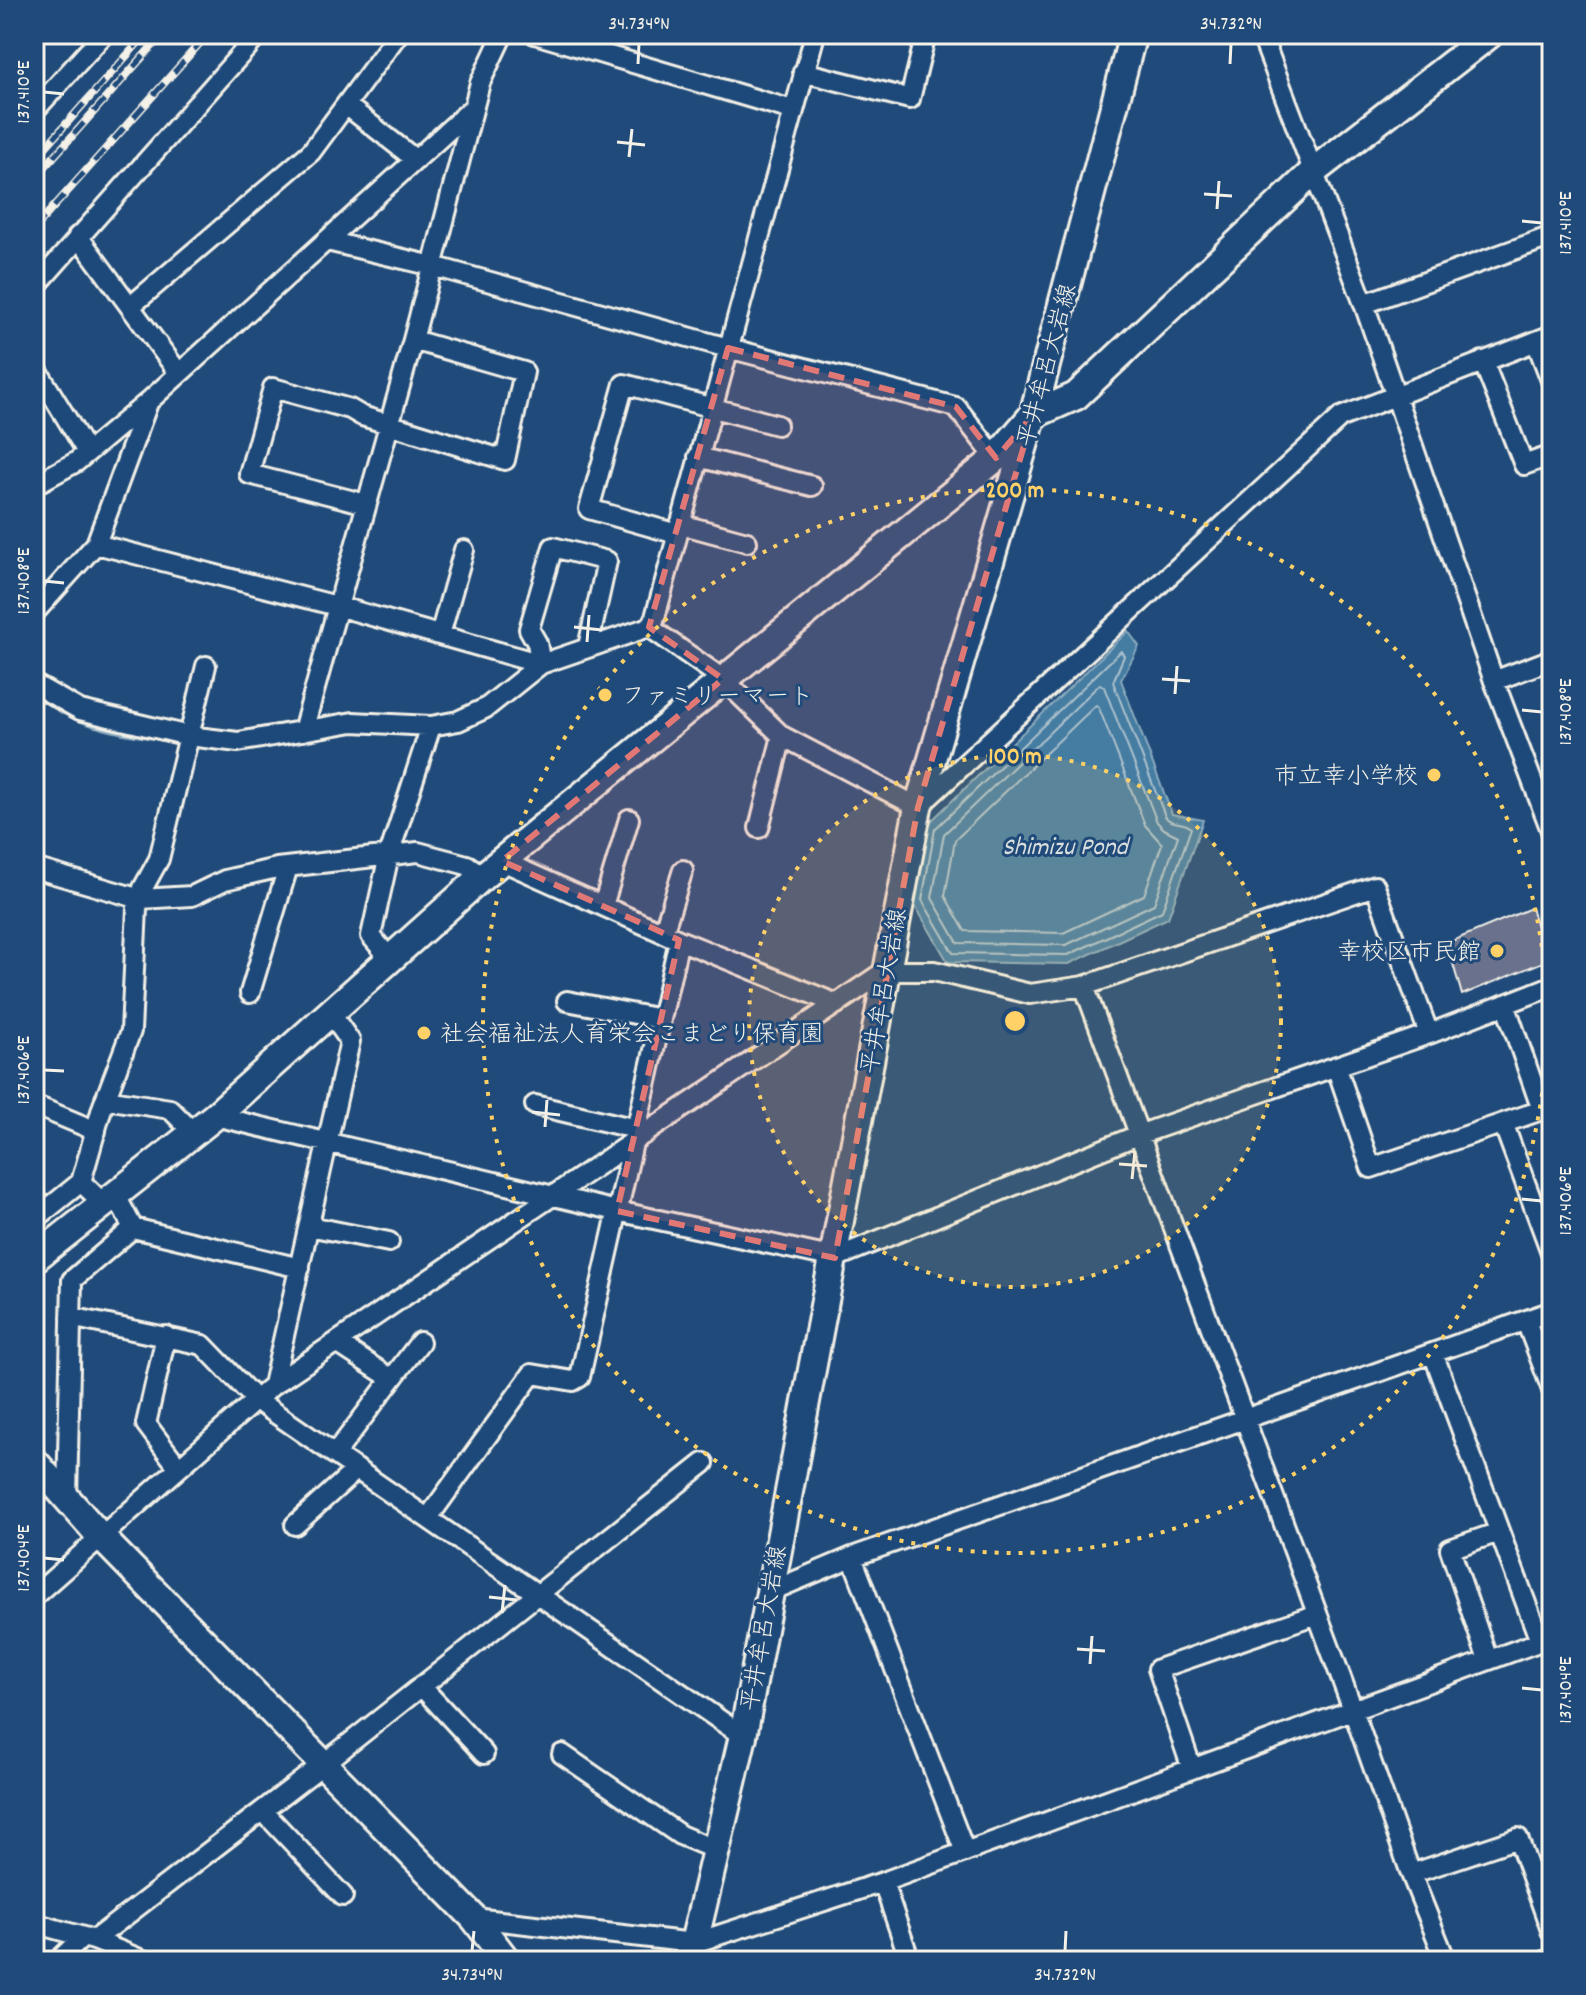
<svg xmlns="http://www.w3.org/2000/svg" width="1586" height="1995" viewBox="0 0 1586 1995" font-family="Dekko,'Klee One',sans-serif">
<rect width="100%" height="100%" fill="#1f4a7a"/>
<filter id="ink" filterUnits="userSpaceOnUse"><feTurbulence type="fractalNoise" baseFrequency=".0125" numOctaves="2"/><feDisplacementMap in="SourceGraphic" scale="16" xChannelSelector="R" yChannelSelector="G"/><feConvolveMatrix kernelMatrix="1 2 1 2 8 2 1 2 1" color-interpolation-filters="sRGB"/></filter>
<g filter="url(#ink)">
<path fill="#457ca2" stroke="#8babbe" stroke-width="2" d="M 1128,631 L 1139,646 L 1121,680 L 1172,814 L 1203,820 L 1168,918 L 1069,964 L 948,962 L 913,902 L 926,826 Z"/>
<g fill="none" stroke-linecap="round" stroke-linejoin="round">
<path stroke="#aec2cc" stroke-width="2" d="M 1121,651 L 1124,656 L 1113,682 L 1165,816 C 1171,826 1185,820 1191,828 L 1162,911 L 1068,955 L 953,953 L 922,900 L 935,829 Z
M 1100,684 L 1104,687 L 1157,822 L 1164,829 L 1178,836 L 1154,904 L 1066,945 L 958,943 L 932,898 L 944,834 Z
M 1096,705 L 1099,708 L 1145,825 L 1162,844 L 1144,895 L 1063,933 L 965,931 L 945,896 L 955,840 Z"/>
<path stroke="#8babbe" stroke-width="5" d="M 38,696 C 74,724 114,732 159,738"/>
</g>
<path fill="#6a718c" stroke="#f4f1e8" stroke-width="2" d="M 1531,908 L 1548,960 L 1462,995 L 1447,943 Z"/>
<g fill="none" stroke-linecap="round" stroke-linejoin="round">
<g stroke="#f4f1e8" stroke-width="24">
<path id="street" d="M 535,34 L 792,110
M 1261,34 L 1364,304 L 1494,681 L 1552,833
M 803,72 L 910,99 L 926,34
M 346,105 L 416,160
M 34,111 L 104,34
M 78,236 L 178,372
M 327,241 L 433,266 L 728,348 L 956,407 L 996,458
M 34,288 L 259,34
M 1364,304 L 1552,236
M 131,306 L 311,152 L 398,34
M 1536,341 L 1552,383
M 1483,361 L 1524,465 L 1552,455
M 34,365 L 87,452
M 698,457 L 812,486
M 34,485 L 76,462 L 149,401 L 474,107
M 366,504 L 249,474 L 273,388 L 350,409 L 362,416 L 505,460 L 524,372 L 413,340
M 680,524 L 747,542
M 677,534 L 589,509 L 624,384 L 777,425
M 96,544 L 337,606 L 541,664 L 537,643 L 529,629 L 553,547 L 607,561 L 588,647
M 34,613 L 96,544 L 148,403
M 649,627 L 723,679 L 782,736 L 918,807 L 1341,417 L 1552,335
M 440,635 L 464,550
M 1494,681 L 1552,659
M 34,684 L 80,710 L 189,736 L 238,742 L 353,722 L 431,726 L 458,721 L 486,708 L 541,664 L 649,627 L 654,621 L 815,34
M 303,731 L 413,340 L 480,83 L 503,34
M 759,828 L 782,736
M 502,861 L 679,940 L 837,1004
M 34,868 L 140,899 L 192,896 L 225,880 L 277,868 L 418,852 L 467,865 L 483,876
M 603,906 L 629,819
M 663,933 L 683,870
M 392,961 L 371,936 L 389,855 L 431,726
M 1084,986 L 1353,1710 L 1411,1874 L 1446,1961
M 250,993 L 288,867
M 567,1001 L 661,1019
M 1336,1066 L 1371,1168 L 1542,1110 L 1505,1004
M 105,1099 L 170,1109 L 193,1132
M 34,1105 L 96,1131
M 535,1105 L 636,1129
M 215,1116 L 617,1211 L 835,1258 L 1138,1135 L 1429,1034 L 1552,986
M 1503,1123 L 1552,1255
M 115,1194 L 133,1228 L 300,1268
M 105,1205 L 81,1182 L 102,1108 L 131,1031 L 137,908 L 143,888 L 159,859 L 206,666
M 34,1220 L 81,1182
M 309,1226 L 389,1242
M 71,1317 L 203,1345 L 256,1400 L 743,1736
M 1526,1321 L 1552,1390
M 166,1336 L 146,1424 L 179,1468
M 337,1343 L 392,1379
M 1433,1353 L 1540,1641
M 273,1385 L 350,1041 L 331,1014
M 335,1454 L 420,1342
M 67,1498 L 72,1280 L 133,1228
M 428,1518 L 532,1374 L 573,1381 L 580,1377 L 679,940
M 295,1525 L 357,1469
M 852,1557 L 965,1852
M 769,1592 L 852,1557 L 1552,1311
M 34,1596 L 273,1385 L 885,971 L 934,971 L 1030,994 L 1084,986 L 1375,886 L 1429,1034
M 1488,1660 L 1450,1549 L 1499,1532
M 421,1686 L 484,1754
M 562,1754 L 680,1835 L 716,1850
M 1192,1769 L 1158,1669 L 1317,1614
M 263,1811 L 343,1896
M 1411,1874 L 1518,1838 L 1552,1933
M 883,1882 L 910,1961
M 474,1918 L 694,1943 L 883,1882 L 1552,1637
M 34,1923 L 94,1940 L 145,1961
M 94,1940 L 322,1765 L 704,1463
M 58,1961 L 82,1938
M 1545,1961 L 1552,1958"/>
</g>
<g stroke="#f4f1e8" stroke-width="32">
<path id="secondary" d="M 34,1259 L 215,1116 L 483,876 L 996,458 L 1033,415 L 1076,396 L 1314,171 L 1490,34
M 34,1461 L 101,1537 L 474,1918 L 507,1961
M 686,1961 L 694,1943 L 743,1736 L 918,807 L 1033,415 L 1133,34"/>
</g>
<use href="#street" stroke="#1f4a7a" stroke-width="18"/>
<use href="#secondary" stroke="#1f4a7a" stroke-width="26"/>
<g stroke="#f4f1e8" stroke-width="8">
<path id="rail" d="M 34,160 L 146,34
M 34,179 L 163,34
M 34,229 L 208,34"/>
</g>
<use href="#rail" stroke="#1f4a7a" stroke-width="5" stroke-dasharray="15" stroke-linecap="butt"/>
</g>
</g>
<path fill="#e27875" fill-opacity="0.2" stroke="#e27875" stroke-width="6" stroke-dasharray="16 10" stroke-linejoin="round" d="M 728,348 L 956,407 L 996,458 L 1033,415 L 918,807 L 835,1258 L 617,1211 L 679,940 L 502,861 L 723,679 L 649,627 Z"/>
<path fill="none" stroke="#f4f1e8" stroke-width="3" d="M 638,64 L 639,44M 1230,64 L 1231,44M 44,92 L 64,94M 617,142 L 645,145M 629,157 L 632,129M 1204,194 L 1232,196M 1217,209 L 1219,181M 1522,221 L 1542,223M 44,581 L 64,583M 574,627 L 602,630M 587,642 L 589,615M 1162,679 L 1190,681M 1175,694 L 1177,666M 1522,710 L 1542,712M 44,1070 L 64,1071M 532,1112 L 560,1115M 545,1127 L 547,1100M 1119,1164 L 1147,1166M 1132,1179 L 1135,1151M 1522,1199 L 1542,1201M 44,1558 L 64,1560M 489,1597 L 517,1600M 502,1613 L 505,1585M 1077,1649 L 1105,1651M 1090,1664 L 1092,1636M 1522,1688 L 1542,1690M 472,1951 L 474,1931M 1065,1951 L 1066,1931"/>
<circle cx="1015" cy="1021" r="266" fill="#ffd166" fill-opacity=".12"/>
<g fill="none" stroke="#ffd166" stroke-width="4" stroke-dasharray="4 8">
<circle cx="1015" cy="1021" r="266"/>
<circle cx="1015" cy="1021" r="532"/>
</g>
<g fill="#ffd166" stroke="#1f4a7a" stroke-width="3">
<circle cx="605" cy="695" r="8"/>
<circle cx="1434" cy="775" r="8"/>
<circle cx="1497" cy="951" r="8"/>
<circle cx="424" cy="1033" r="8"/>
</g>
<g text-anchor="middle" stroke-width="6" stroke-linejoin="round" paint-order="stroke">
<g font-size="24" fill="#f4f1e8" stroke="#1f4a7a">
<text transform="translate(1046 365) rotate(-75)" y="8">平井牟呂大岩線</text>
<text transform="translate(883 991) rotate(-80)" y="8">平井牟呂大岩線</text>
<text transform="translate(763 1628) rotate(-80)" y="8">平井牟呂大岩線</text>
</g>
<g font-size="24" fill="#f4f1e8" stroke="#1f4a7a" text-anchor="start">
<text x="621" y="703">ファミリーマート</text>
<text x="1418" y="783" text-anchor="end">市立幸小学校</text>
<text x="1481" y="959" text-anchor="end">幸校区市民館</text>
<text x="440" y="1041">社会福祉法人育栄会こまどり保育園</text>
</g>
<g font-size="26" font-style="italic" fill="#dadfde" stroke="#1f4a7a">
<text x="1065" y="854">Shimizu Pond</text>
</g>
</g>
<circle cx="1015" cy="1021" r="12" fill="#ffd166" stroke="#1f4a7a" stroke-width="4"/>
<g font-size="24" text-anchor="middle" font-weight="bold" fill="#ffd166" stroke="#1f4a7a" stroke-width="6" stroke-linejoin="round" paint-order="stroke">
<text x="1015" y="497">200 m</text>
<text x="1015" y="763">100 m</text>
</g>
<rect width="1586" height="1995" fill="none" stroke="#1f4a7a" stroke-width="88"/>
<rect x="44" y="44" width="1498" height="1907" fill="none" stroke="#f4f1e8" stroke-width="3"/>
<g font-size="20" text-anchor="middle" fill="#f4f1e8">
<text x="639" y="29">34.734°N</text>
<text x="1231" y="29">34.732°N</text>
<text transform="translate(22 92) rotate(-90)" y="7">137.410°E</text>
<text transform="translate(1564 223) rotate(-90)" y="7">137.410°E</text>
<text transform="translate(22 581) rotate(-90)" y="7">137.408°E</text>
<text transform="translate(1564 712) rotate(-90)" y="7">137.408°E</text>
<text transform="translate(22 1070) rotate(-90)" y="7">137.406°E</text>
<text transform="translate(1564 1201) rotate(-90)" y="7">137.406°E</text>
<text transform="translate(22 1558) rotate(-90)" y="7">137.404°E</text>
<text transform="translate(1564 1690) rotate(-90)" y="7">137.404°E</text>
<text x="472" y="1980">34.734°N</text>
<text x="1065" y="1980">34.732°N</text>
</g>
</svg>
